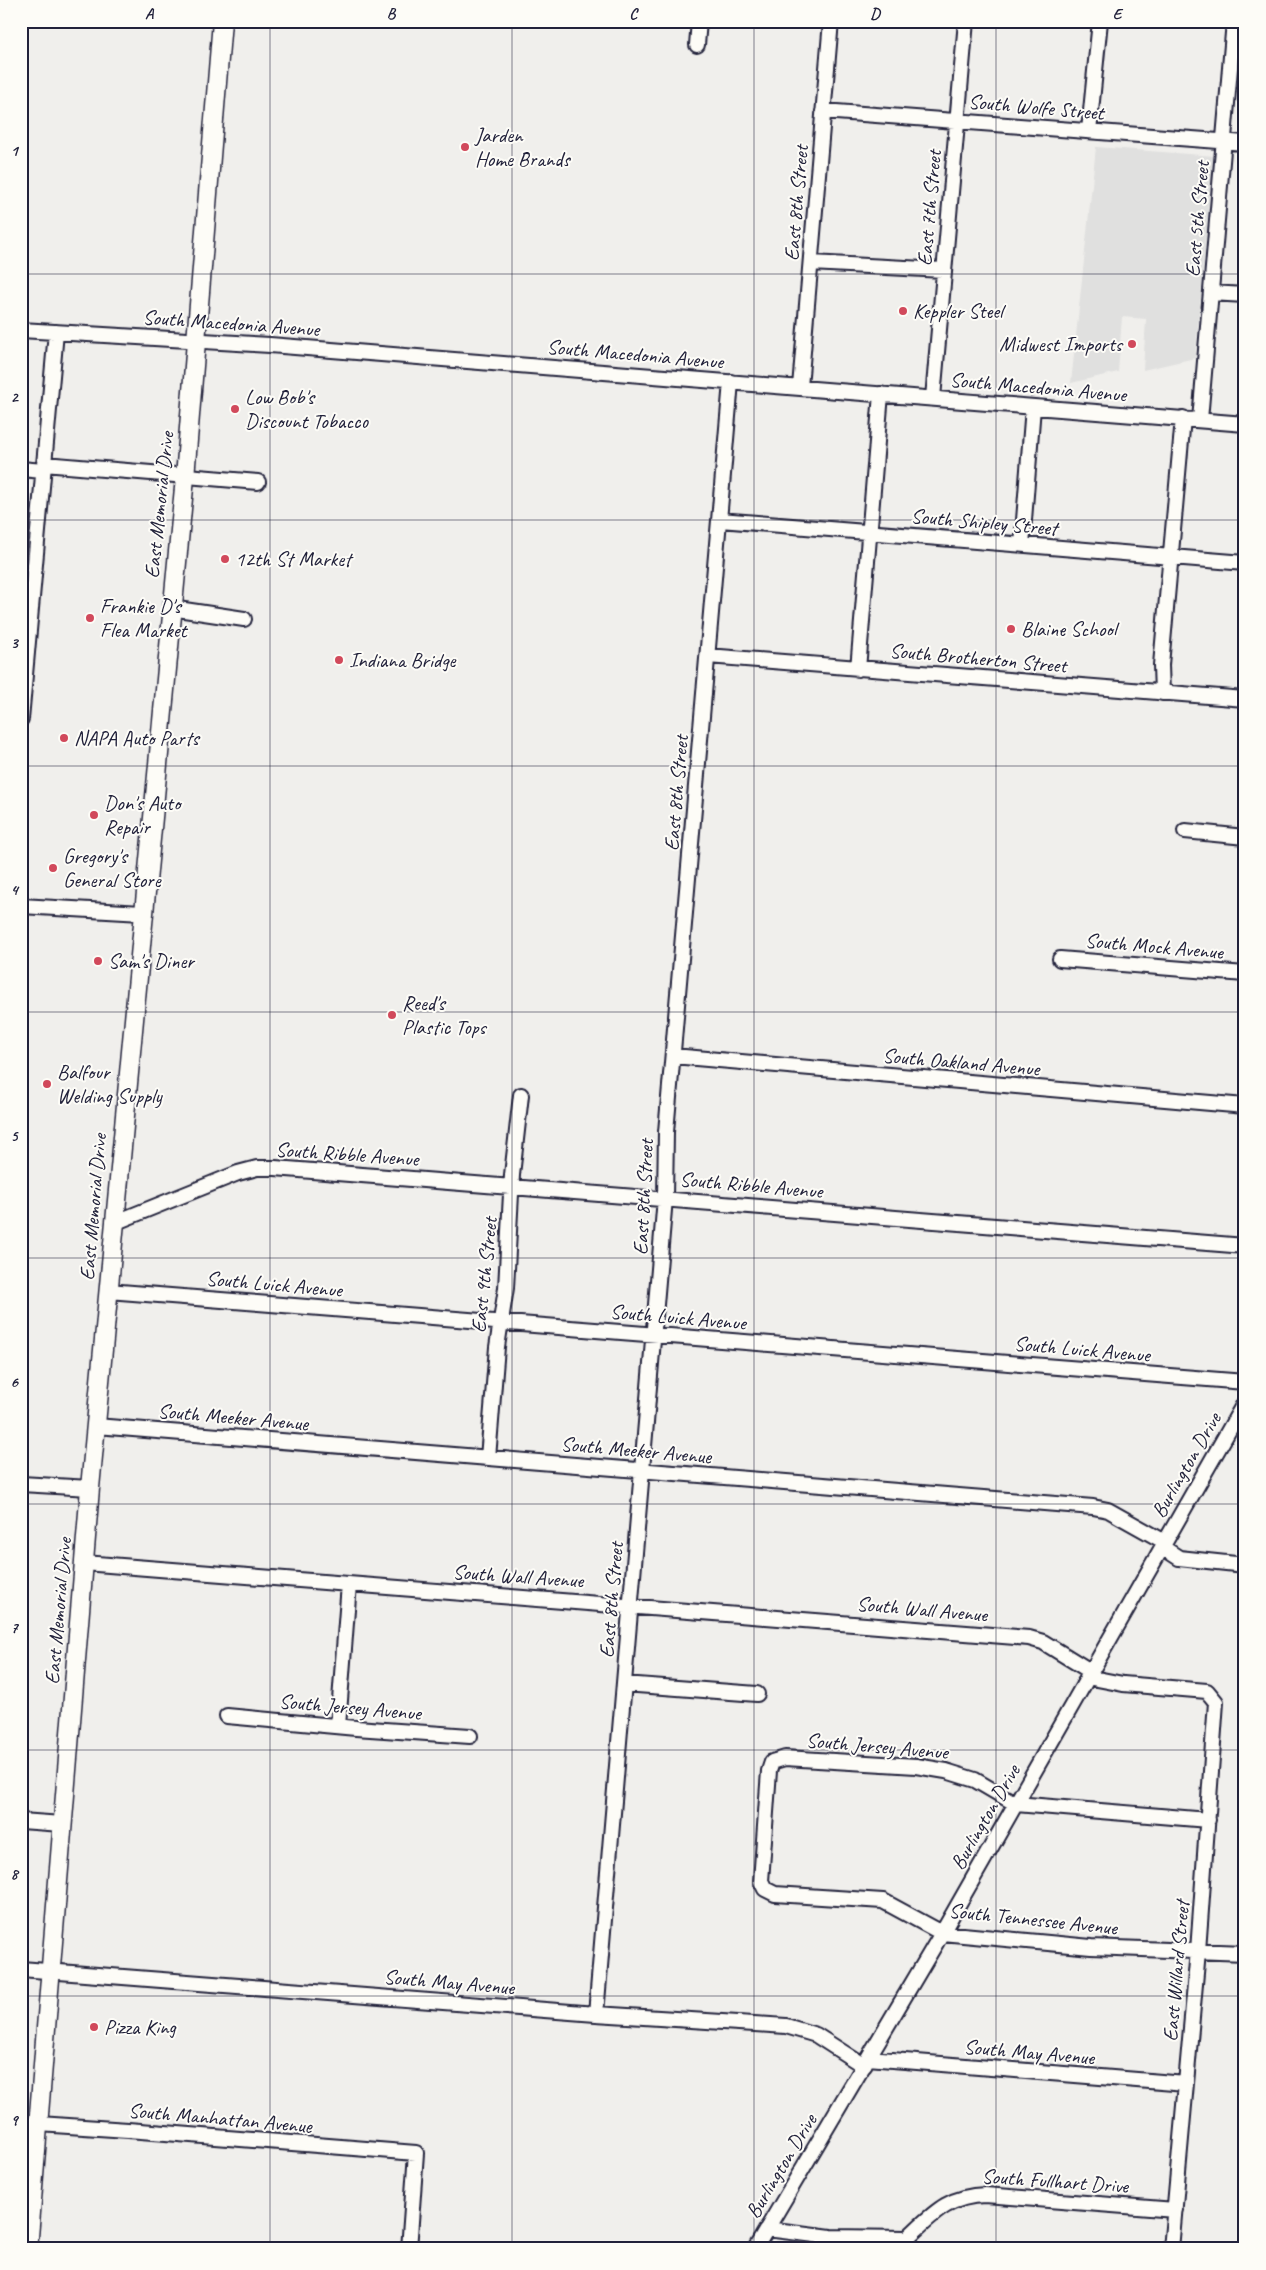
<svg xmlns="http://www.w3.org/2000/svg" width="1266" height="2270" viewBox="0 0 1266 2270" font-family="Caveat,sans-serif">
<rect width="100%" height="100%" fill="#f0efec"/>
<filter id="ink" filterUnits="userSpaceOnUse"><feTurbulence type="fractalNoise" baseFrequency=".02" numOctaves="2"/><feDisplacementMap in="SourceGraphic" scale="10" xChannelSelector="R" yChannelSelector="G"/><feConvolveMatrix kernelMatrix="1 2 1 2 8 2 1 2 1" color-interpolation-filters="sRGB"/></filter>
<g filter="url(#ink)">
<path fill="#e0e0df" d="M 1096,147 L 1215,156 L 1195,358 L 1143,370 L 1146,319 L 1122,317 L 1118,372 L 1071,383 Z"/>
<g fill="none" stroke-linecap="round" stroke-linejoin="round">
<g stroke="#22223b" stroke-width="18">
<path id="minor" d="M 697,45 L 699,21
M 823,111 L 1245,143
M 1089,131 L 1100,21
M 811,263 L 943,270
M 1211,293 L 1245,295
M 21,330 L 270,345 L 1245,424
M 800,387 L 831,21
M 933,398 L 966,21
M 1200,420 L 1234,21
M 44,464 L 258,482
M 21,469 L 43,471
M 720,520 L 1245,563
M 1022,545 L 1033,407
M 171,608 L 244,619
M 708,656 L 1245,699
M 858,669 L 881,394
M 1162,693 L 1161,665 L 1183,418
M 21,719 L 56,332
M 1185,831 L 1245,837
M 21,906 L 142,913
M 1060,959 L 1245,974
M 673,1056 L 1245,1106
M 114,1223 L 238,1173 L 257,1168 L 275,1168 L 1245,1246
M 108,1291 L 1245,1382
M 96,1426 L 1093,1507 L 1108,1510 L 1165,1542
M 488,1458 L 497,1347 L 506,1288 L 512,1175 L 521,1095
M 21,1484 L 90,1488
M 1162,1547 L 1179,1558 L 1245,1565
M 84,1563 L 1029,1638 L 1043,1642 L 1090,1671
M 1087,1677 L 1123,1684 L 1207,1691 L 1216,1702 L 1198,1951 L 1171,2249
M 624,1684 L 757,1694
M 227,1716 L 356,1728 L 470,1736
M 338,1726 L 349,1584
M 1208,1820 L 1016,1804 L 975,1780 L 946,1771 L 916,1766 L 785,1758 L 772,1762 L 769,1771 L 761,1881 L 765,1889 L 775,1894 L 883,1901 L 942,1933 L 1091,1947 L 1245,1953
M 21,1821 L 62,1824
M 21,1969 L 596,2014 L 786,2026 L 816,2035 L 864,2066
M 596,2014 L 665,1198 L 666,1132 L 731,382
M 868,2058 L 1186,2084
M 21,2125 L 39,2124 L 128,2130 L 416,2153 L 409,2249
M 767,2229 L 831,2237 L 907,2238 C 933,2214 948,2196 985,2195 L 1175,2210
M 907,2238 L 913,2249
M 755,2249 L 942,1933 L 1245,1402"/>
</g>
<g stroke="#22223b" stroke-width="21">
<path id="major" d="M 28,2249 L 90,1488 L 185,477 L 222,21"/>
</g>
<use href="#minor" stroke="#fdfcf7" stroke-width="14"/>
<use href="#major" stroke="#fdfcf7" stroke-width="18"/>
</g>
</g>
<path fill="none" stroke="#22223b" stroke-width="1" stroke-opacity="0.55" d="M 270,21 L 270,2249M 512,21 L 512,2249M 754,21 L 754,2249M 996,21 L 996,2249M 21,274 L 1245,274M 21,520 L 1245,520M 21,766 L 1245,766M 21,1012 L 1245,1012M 21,1258 L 1245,1258M 21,1504 L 1245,1504M 21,1750 L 1245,1750M 21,1996 L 1245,1996"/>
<g fill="#d1495b" stroke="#fdfcf7" stroke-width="2">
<circle cx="465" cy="147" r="5"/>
<circle cx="903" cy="311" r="5"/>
<circle cx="1132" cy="344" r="5"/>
<circle cx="235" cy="409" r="5"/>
<circle cx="225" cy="559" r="5"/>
<circle cx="90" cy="618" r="5"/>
<circle cx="1011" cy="629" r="5"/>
<circle cx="339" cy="660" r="5"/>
<circle cx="64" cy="738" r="5"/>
<circle cx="94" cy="815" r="5"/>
<circle cx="53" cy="868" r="5"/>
<circle cx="98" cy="961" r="5"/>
<circle cx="392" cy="1015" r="5"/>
<circle cx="47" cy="1084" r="5"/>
<circle cx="94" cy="2027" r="5"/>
</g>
<g text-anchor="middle" stroke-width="4" stroke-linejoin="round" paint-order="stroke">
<g font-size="21" fill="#22223b" stroke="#fdfcf7">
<text transform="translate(1036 107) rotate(5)" y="7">South Wolfe Street</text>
<text transform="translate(796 203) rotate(-85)" y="7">East 8th Street</text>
<text transform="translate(929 208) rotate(-85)" y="7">East 7th Street</text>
<text transform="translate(1197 219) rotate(-85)" y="7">East 5th Street</text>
<text transform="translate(231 323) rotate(4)" y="7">South Macedonia Avenue</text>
<text transform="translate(635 354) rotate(5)" y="7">South Macedonia Avenue</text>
<text transform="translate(1038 387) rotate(5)" y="7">South Macedonia Avenue</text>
<text transform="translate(159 505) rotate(-84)" y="7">East Memorial Drive</text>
<text transform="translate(984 522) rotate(5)" y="7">South Shipley Street</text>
<text transform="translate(978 658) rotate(5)" y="7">South Brotherton Street</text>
<text transform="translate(676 793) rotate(-85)" y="7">East 8th Street</text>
<text transform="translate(1154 946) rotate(5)" y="7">South Mock Avenue</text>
<text transform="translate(961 1062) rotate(5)" y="7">South Oakland Avenue</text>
<text transform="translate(347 1154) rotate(4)" y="7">South Ribble Avenue</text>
<text transform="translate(751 1185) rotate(5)" y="7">South Ribble Avenue</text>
<text transform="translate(643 1197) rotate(-87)" y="7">East 8th Street</text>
<text transform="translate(93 1207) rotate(-85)" y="7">East Memorial Drive</text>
<text transform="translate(484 1275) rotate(-84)" y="7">East 9th Street</text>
<text transform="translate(274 1284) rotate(5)" y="7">South Luick Avenue</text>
<text transform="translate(678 1317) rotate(5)" y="7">South Luick Avenue</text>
<text transform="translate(1082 1349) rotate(5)" y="7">South Luick Avenue</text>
<text transform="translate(233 1417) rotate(5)" y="7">South Meeker Avenue</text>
<text transform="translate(636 1450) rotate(5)" y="7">South Meeker Avenue</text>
<text transform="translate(1186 1465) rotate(-60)" y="7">Burlington Drive</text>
<text transform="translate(518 1576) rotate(4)" y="7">South Wall Avenue</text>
<text transform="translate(611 1600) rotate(-85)" y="7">East 8th Street</text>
<text transform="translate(922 1609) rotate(5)" y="7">South Wall Avenue</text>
<text transform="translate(58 1611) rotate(-85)" y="7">East Memorial Drive</text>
<text transform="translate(350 1707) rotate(5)" y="7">South Jersey Avenue</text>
<text transform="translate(877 1746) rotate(5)" y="7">South Jersey Avenue</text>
<text transform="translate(985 1817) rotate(-60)" y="7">Burlington Drive</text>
<text transform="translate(1033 1919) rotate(6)" y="7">South Tennessee Avenue</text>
<text transform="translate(1176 1971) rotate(-85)" y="7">East Willard Street</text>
<text transform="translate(449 1982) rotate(5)" y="7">South May Avenue</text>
<text transform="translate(1029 2052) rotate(5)" y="7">South May Avenue</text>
<text transform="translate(220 2118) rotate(5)" y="7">South Manhattan Avenue</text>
<text transform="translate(781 2166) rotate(-59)" y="7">Burlington Drive</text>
<text transform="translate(1055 2181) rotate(4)" y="7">South Fullhart Drive</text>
</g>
<g font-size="21" fill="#22223b" stroke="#fdfcf7" text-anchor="start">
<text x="475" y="142">Jarden<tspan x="475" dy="24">Home Brands</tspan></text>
<text x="913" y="318">Keppler Steel</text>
<text x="1122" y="351" text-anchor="end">Midwest Imports</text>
<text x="245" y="404">Low Bob's<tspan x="245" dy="24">Discount Tobacco</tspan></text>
<text x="235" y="566">12th St Market</text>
<text x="100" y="613">Frankie D's<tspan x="100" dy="24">Flea Market</tspan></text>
<text x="1021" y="636">Blaine School</text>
<text x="349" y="667">Indiana Bridge</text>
<text x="74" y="745">NAPA Auto Parts</text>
<text x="104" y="810">Don's Auto<tspan x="104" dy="24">Repair</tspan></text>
<text x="63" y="863">Gregory's<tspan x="63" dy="24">General Store</tspan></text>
<text x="108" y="968">Sam's Diner</text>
<text x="402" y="1010">Reed's<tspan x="402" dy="24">Plastic Tops</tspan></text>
<text x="57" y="1079">Balfour<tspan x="57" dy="24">Welding Supply</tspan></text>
<text x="104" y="2034">Pizza King</text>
</g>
</g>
<rect width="1266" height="2270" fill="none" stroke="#fdfcf7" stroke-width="55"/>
<rect x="28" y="28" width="1210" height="2214" fill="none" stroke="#22223b" stroke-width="2"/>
<g font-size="16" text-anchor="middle" font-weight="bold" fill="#22223b">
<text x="149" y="19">A</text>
<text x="391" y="19">B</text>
<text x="633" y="19">C</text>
<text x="875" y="19">D</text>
<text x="1117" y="19">E</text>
<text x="14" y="156">1</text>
<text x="14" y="402">2</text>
<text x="14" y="648">3</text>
<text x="14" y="895">4</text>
<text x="14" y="1141">5</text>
<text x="14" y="1387">6</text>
<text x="14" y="1633">7</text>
<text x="14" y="1879">8</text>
<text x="14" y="2125">9</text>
</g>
</svg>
